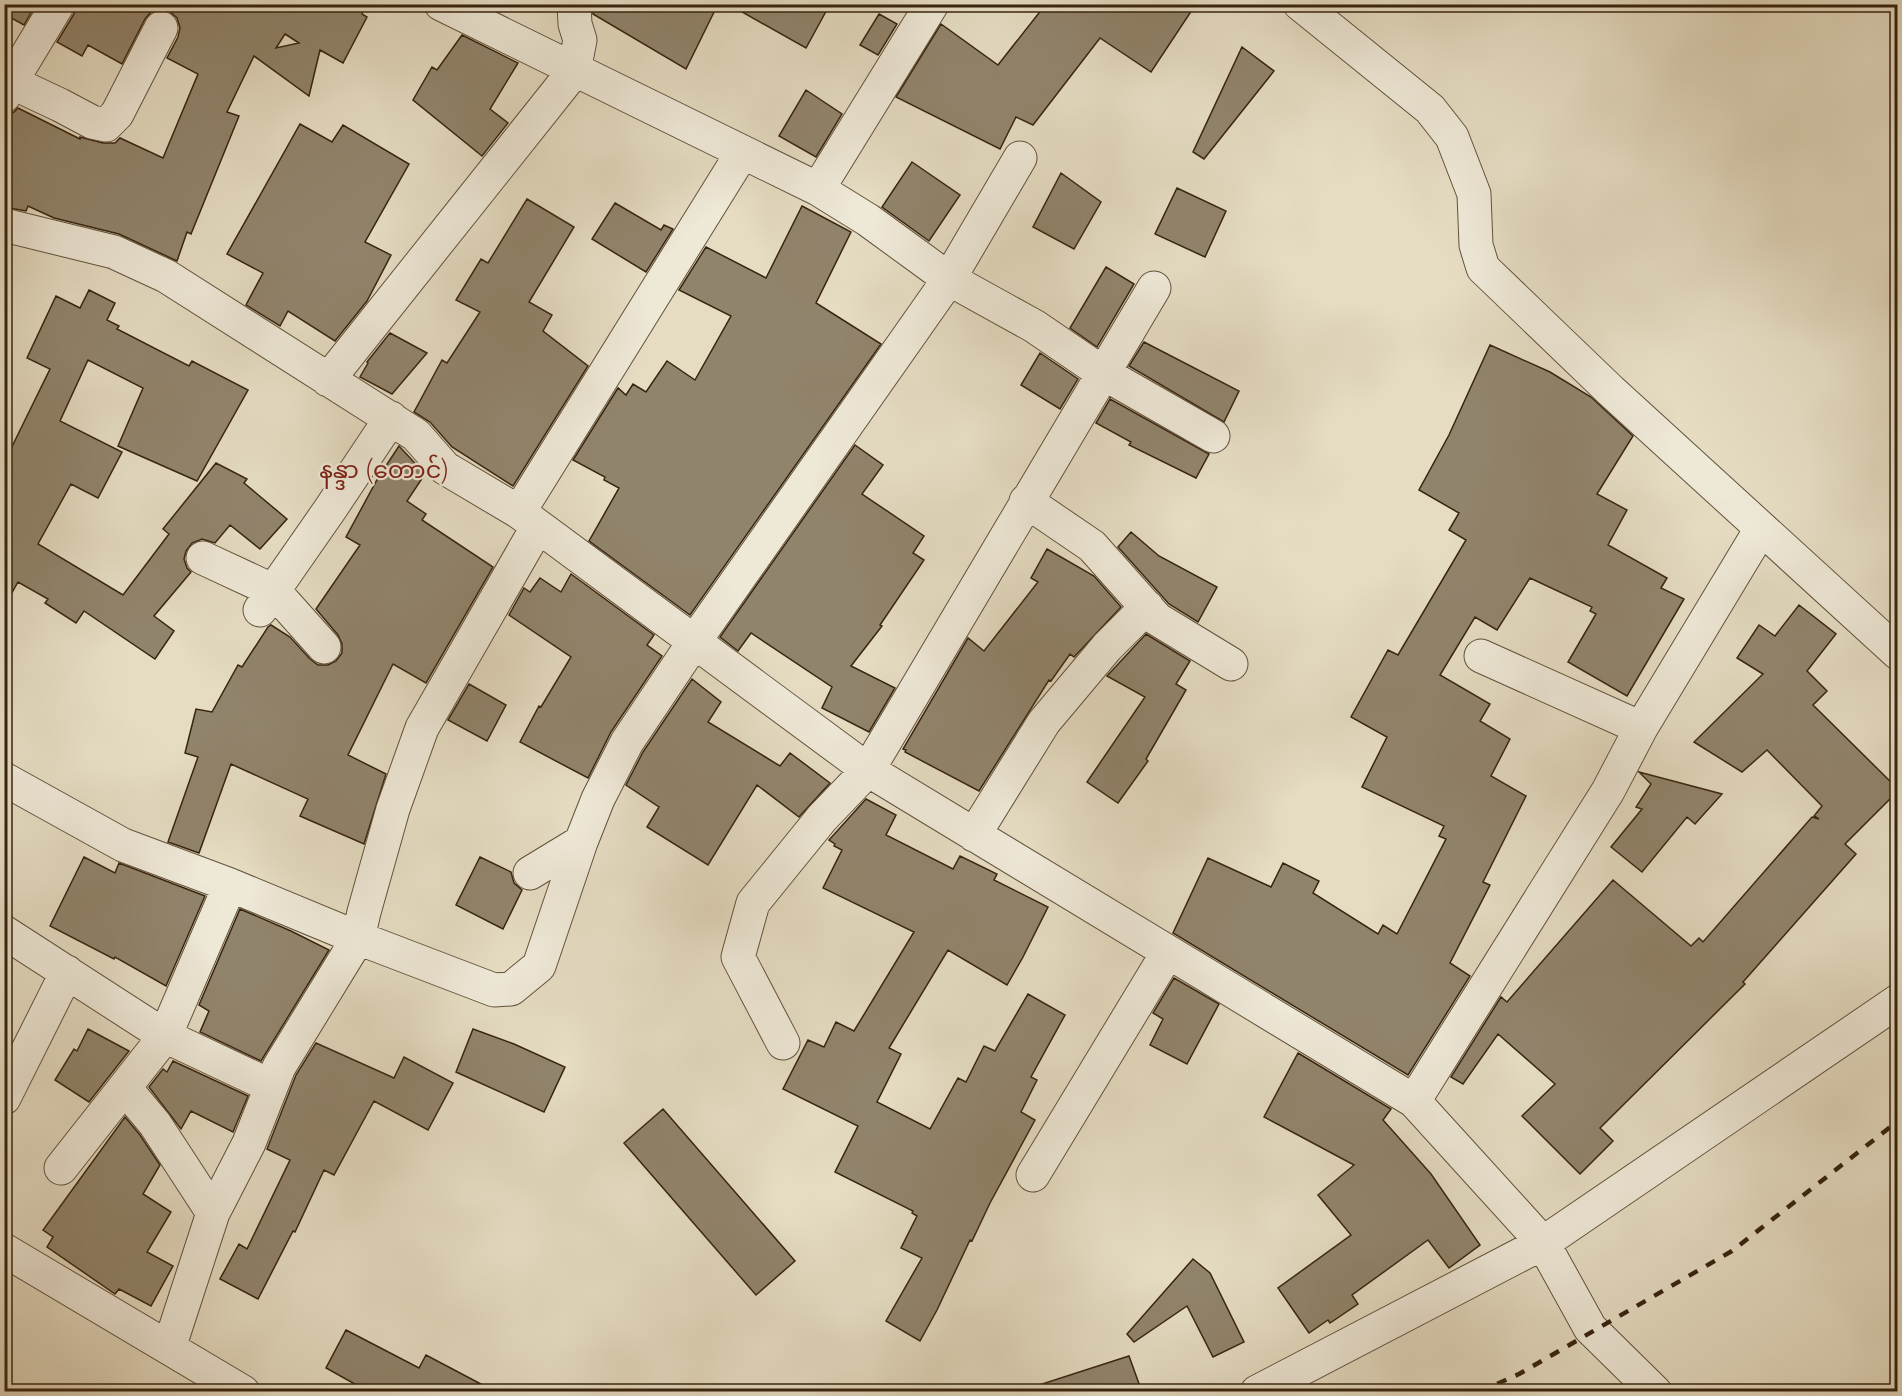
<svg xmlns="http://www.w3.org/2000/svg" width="1902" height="1396" viewBox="0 0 1902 1396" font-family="Cardo,'Noto Sans Myanmar',serif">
<rect width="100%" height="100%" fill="#e5dcc2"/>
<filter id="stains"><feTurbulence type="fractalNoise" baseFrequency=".00333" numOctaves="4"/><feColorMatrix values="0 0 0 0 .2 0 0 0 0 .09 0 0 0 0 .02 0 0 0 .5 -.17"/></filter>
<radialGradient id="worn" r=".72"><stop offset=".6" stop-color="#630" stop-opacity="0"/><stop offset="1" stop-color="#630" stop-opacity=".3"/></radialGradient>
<path fill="#91846c" stroke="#37240f" stroke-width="1.5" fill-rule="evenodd" d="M 4,4 L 36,4 L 24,25 L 4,14 Z
M 77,4 L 366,4 L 362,14 L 367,17 L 343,63 L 320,50 L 309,96 L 254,56 L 227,112 L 239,116 L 191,234 L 187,232 L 177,261 L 119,234 L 54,218 L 28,206 L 26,211 L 4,207 L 4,115 L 14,112 L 18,108 L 80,139 L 80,137 L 103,143 L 115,143 L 120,138 L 163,158 L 198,74 L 167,58 L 178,37 L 180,28 L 177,18 L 169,11 L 159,9 L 151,12 L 145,19 L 122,64 L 88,45 L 82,56 L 57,42 L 74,14 ZM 285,34 L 299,43 L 276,48 Z
M 593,4 L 718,4 L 686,69 L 593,14 Z
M 728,4 L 830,4 L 806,48 Z
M 1046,4 L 1196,4 L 1151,72 L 1100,38 L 1033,125 L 1016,117 L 1000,149 L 896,97 L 941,24 L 998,65 Z
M 879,14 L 897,24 L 878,55 L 860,45 Z
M 462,35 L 518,63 L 490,109 L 508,123 L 482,156 L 413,100 L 432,67 L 437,70 Z
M 1242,47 L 1274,71 L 1204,159 L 1193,152 Z
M 806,90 L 842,114 L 816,157 L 779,136 Z
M 300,124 L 332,142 L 343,125 L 409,164 L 365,242 L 391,255 L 367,301 L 335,341 L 288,311 L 280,326 L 246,305 L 263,273 L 227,254 Z
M 912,162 L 960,195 L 929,241 L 882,207 Z
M 1061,173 L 1101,202 L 1074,249 L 1033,227 Z
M 1177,188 L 1226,211 L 1205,257 L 1155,234 Z
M 527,199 L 574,227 L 529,302 L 552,315 L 543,331 L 588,366 L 513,486 L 452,447 L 430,422 L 414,412 L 442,360 L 447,363 L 480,312 L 456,300 L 481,259 L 488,263 Z
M 615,203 L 661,230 L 664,225 L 673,229 L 646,272 L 592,239 Z
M 802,206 L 851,232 L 816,303 L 881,344 L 690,615 L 589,541 L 619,488 L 604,480 L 605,477 L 573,460 L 618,388 L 626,395 L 633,384 L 646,392 L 667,361 L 695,380 L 731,316 L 679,290 L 706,247 L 766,278 Z
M 1106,267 L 1134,284 L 1097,347 L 1070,328 Z
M 89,290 L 115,303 L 107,320 L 119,326 L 117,329 L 189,366 L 192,361 L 248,390 L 197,481 L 118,446 L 143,388 L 88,360 L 60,421 L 122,452 L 98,498 L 71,484 L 38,544 L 123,595 L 169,534 L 163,529 L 216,463 L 247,479 L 244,483 L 287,519 L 260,549 L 230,525 L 215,543 L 202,539 L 192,543 L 186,551 L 184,559 L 187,568 L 191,572 L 154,616 L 174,631 L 155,659 L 84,611 L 76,623 L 45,603 L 48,599 L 18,582 L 4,607 L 4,463 L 50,369 L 27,358 L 56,296 L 80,308 Z
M 390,333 L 427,353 L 392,394 L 360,377 L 368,363 L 367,362 Z
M 1144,342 L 1239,391 L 1224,422 L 1129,366 Z
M 1490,345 L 1550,372 L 1591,397 L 1633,436 L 1597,494 L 1627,510 L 1608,545 L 1667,578 L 1661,588 L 1684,599 L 1627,696 L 1568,662 L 1596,614 L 1590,611 L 1592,607 L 1530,578 L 1497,630 L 1475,617 L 1440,675 L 1490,704 L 1480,721 L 1510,739 L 1491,776 L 1526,796 L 1483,882 L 1490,885 L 1450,963 L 1470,976 L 1408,1075 L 1173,933 L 1208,858 L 1271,887 L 1283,863 L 1319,881 L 1313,893 L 1378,934 L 1383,925 L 1397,934 L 1446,839 L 1439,836 L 1444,826 L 1362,787 L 1387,737 L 1351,717 L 1388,650 L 1398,655 L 1466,540 L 1449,530 L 1459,513 L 1419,490 L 1449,435 Z
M 1040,353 L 1078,379 L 1060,409 L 1021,385 Z
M 1110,399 L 1209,454 L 1196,478 L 1129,445 L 1131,442 L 1096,423 Z
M 855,445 L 883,465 L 862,494 L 924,536 L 913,553 L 924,560 L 880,625 L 882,626 L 851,666 L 895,688 L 869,732 L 822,708 L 832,687 L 751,633 L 738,651 L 720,637 Z
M 399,446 L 425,474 L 407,501 L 426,514 L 422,520 L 493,567 L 426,683 L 393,664 L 348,755 L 386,774 L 364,844 L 300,816 L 308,799 L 231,764 L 199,853 L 168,842 L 198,757 L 185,753 L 196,709 L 212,712 L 238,665 L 242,667 L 268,627 L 271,625 L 290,637 L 310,659 L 318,665 L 328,665 L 336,661 L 342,653 L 342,644 L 338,635 L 316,609 L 360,545 L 346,537 L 378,478 Z
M 1131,532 L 1159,556 L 1217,587 L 1198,622 L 1169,604 L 1118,547 Z
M 1047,549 L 1094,576 L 1121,607 L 1074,657 L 1070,654 L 1051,681 L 1049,680 L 979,791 L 905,752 L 906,750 L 903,749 L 968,638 L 984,651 L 1038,582 L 1031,578 Z
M 571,574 L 654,635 L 647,645 L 662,656 L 611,732 L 588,778 L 520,742 L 539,706 L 541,707 L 571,657 L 509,615 L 524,588 L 530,592 L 540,578 L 561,592 Z
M 1799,605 L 1836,634 L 1807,671 L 1827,691 L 1813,705 L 1898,789 L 1898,791 L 1845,844 L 1856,854 L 1743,982 L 1745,984 L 1600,1128 L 1613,1141 L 1580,1174 L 1522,1116 L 1555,1084 L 1498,1034 L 1463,1084 L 1451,1077 L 1501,997 L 1507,1002 L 1613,880 L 1691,946 L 1699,938 L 1703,942 L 1812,817 L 1819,819 L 1814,816 L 1822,806 L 1767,750 L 1742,772 L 1694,742 L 1763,674 L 1737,658 L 1759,625 L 1775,636 Z
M 1146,634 L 1190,661 L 1176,684 L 1186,690 L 1146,759 L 1148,761 L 1118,803 L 1087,782 L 1145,697 L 1107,676 Z
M 692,679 L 721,702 L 708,722 L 780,766 L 790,753 L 830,783 L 799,817 L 757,785 L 708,865 L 647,827 L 659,807 L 626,785 L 643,752 Z
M 469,684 L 506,705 L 487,741 L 448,720 Z
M 1639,772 L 1722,794 L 1695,824 L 1687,817 L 1642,872 L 1611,847 L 1642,809 L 1636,807 L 1651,784 Z
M 866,799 L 896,815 L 886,835 L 953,869 L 960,856 L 997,874 L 994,880 L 1048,907 L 1023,957 L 1007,985 L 948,950 L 889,1048 L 901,1054 L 877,1102 L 930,1129 L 958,1078 L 966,1082 L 984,1046 L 995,1051 L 1028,994 L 1065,1015 L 1031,1077 L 1037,1080 L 1021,1112 L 1035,1120 L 990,1203 L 972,1241 L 970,1240 L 937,1310 L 920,1341 L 886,1321 L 922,1258 L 901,1248 L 917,1216 L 912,1213 L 913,1211 L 835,1172 L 858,1126 L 783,1089 L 808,1040 L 824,1047 L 836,1022 L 854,1031 L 914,932 L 823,888 L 842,850 L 834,846 L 835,844 L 829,840 Z
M 84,857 L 115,873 L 119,863 L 205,896 L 166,986 L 115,957 L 114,959 L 50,926 Z
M 480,857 L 511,872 L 514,883 L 522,890 L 503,929 L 456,905 Z
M 240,909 L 291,931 L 329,950 L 261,1061 L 200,1032 L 209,1011 L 199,1005 Z
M 1174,978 L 1219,1004 L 1187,1064 L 1150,1045 L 1163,1019 L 1153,1013 Z
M 88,1029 L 129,1051 L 89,1102 L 55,1080 L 74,1049 L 77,1051 Z
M 473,1029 L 514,1044 L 565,1067 L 544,1112 L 456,1072 Z
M 316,1043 L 394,1078 L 404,1057 L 453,1083 L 428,1130 L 374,1101 L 334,1175 L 324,1170 L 295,1232 L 293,1231 L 258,1299 L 220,1279 L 239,1244 L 247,1249 L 290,1160 L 267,1149 L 296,1075 Z
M 1298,1053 L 1391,1109 L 1383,1120 L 1431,1174 L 1480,1245 L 1449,1268 L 1428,1240 L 1352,1295 L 1358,1304 L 1330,1323 L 1328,1320 L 1309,1333 L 1278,1288 L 1351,1235 L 1318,1195 L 1354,1165 L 1264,1117 Z
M 173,1061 L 248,1096 L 233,1132 L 191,1111 L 181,1129 L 149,1087 L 163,1069 L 167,1072 Z
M 663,1109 L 795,1261 L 756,1295 L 624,1143 Z
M 125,1117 L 140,1135 L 160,1165 L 143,1194 L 171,1212 L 147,1252 L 173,1266 L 151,1306 L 119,1289 L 115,1294 L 47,1247 L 53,1237 L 43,1230 Z
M 1193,1259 L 1210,1273 L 1244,1342 L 1213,1357 L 1187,1306 L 1134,1342 L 1127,1334 Z
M 346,1330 L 419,1368 L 426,1355 L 496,1392 L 369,1392 L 326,1368 Z
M 1129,1356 L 1142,1392 L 1040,1392 L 1039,1385 Z"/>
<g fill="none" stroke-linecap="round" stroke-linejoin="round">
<g stroke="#62523c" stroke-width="35">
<path id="minor" d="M 441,4 L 818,189 L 868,220 L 949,279 L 1034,326 L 1103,373 L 1213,436
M 1300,4 L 1430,109 L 1452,137 L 1474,194 L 1476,245 L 1483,268 L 1611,391 L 1898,653
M 11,82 L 60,105 L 92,122 L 106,125 L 117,114 L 161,28
M 4,96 L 11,82 L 58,4
M 818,189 L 932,4
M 4,225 L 114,252 L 166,276 L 416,435 L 445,468 L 519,512 L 868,770 L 1414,1101 L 1543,1243 L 1590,1328 L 1655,1392
M 328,380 L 574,71 L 580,40 L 575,24 L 574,4
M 1026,501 L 1092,546 L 1157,619 L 1231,664
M 519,512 L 742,153
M 203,558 L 274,591 L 324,647
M 260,610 L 331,508 L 391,418
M 1481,656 L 1641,728
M 4,779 L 123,845 L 230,885 L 358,938 L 494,990 L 511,989 L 539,966 L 581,842 L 598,799 L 627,742 L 694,642 L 949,279 L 1020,158
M 974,835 L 1044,722 L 1107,647 L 1147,607
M 530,873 L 581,842
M 4,932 L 165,1036 L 271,1086
M 783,1043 L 738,957 L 753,903 L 822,818 L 868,770 L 1154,288
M 125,1088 L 155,1124 L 213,1213
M 4,1098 L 67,972
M 1414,1101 L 1608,791 L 1641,728 L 1761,529
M 61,1168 L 165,1036 L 230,885
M 1033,1175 L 1168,952
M 4,1250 L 243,1392
M 169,1348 L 213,1213 L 249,1143 L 279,1067 L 358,938 L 364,912 L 393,809 L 422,728 L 538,526
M 1257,1392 L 1543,1243 L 1898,1001"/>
</g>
<use href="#minor" stroke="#eee8d7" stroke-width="33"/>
<path stroke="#37240f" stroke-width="4.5" stroke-dasharray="10 10" stroke-linecap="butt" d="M 1479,1392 L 1519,1374 L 1732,1251 L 1898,1121"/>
</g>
<g text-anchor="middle" stroke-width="4.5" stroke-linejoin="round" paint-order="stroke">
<g font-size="24" fill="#7a1f14" stroke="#eee8d7">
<text x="384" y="478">နန္ဒာ (တောင်)</text>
</g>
</g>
<rect width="1902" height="1396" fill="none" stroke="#e5dcc2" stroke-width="24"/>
<rect x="6" y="6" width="1890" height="1384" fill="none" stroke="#37240f" stroke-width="3"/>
<rect x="12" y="12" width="1878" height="1372" fill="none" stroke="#37240f" stroke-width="1.5"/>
<rect width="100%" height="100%" filter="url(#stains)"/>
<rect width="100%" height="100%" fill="url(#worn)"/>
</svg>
